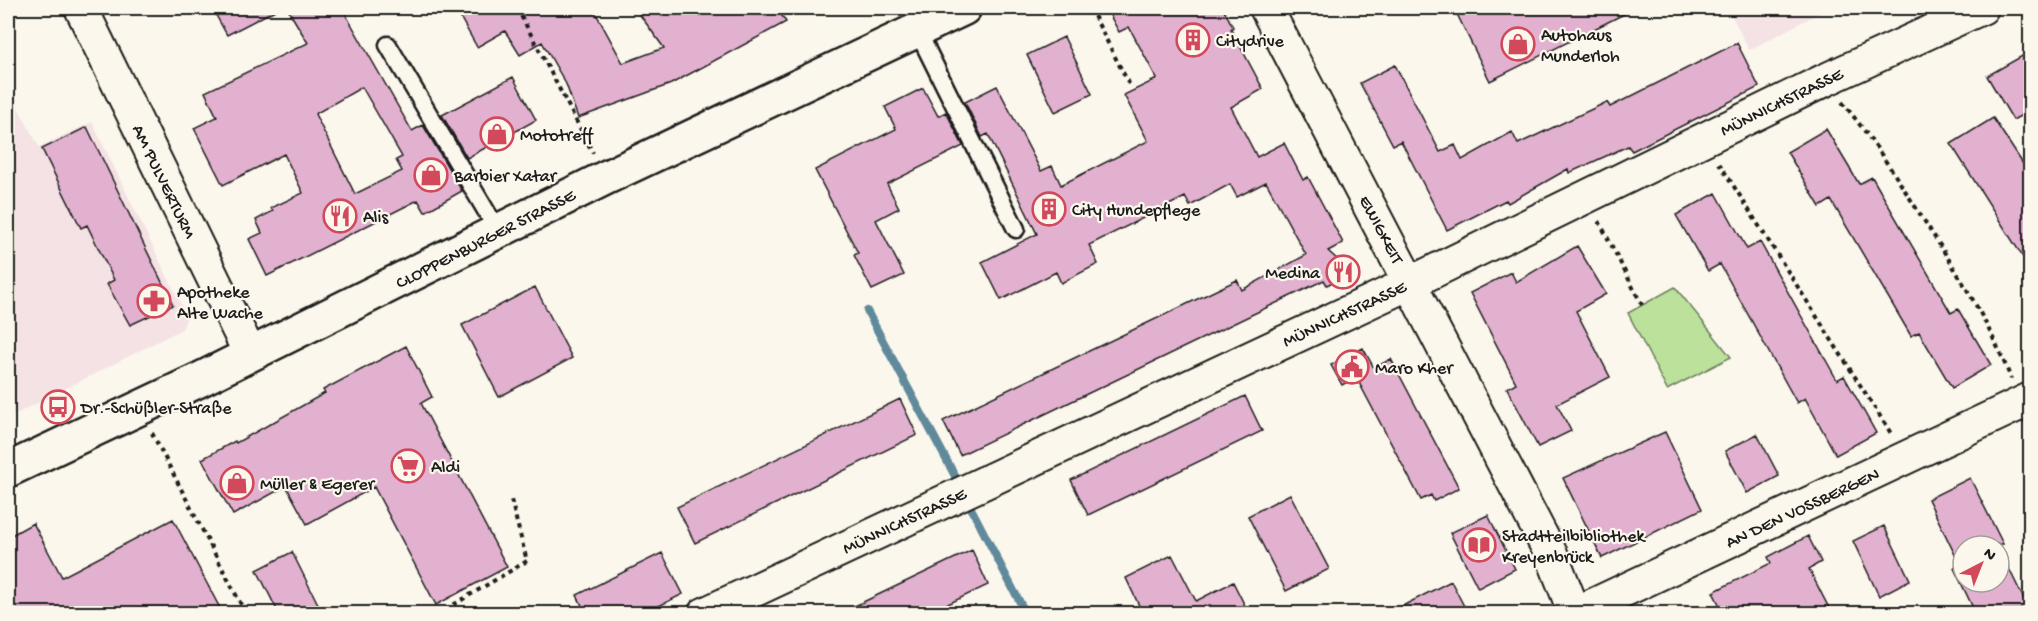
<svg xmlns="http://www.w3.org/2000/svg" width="2038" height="621" viewBox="0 0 2038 621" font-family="'Gochi Hand',sans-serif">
<rect width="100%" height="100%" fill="#fbf7ec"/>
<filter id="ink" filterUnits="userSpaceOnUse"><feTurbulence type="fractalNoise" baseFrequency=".0167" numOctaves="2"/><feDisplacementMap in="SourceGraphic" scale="12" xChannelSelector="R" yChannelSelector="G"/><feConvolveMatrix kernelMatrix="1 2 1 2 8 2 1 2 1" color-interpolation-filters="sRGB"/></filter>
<g filter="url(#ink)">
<path fill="#f4e2e4" d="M 1728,8 L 1816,8 L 1819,13 L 1749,50 Z
M 8,89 L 39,147 L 92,122 L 187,317 L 182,329 L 8,418 Z"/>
<path fill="#bce19b" stroke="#6c7e5c" stroke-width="1.5" d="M 1675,287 L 1731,357 L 1667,390 L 1628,313 Z"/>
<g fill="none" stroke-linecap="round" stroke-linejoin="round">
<path stroke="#608a9b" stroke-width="8" d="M 867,311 L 955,476
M 971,508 L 1026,614"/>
</g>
<path fill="#e3b1d0" stroke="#1c1c1c" stroke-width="1.5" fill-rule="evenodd" d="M 212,8 L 279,8 L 227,35 Z
M 287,8 L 342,8 L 412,131 L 423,125 L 462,191 L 425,212 L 418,200 L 267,276 L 249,239 L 262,233 L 256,220 L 273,211 L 271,208 L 303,193 L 284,154 L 223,185 L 194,128 L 217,117 L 205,92 L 308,43 ZM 362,87 L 402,157 L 396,160 L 402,171 L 355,194 L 315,114 Z
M 455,8 L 593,8 L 623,63 L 664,48 L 635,8 L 777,8 L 786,22 L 671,84 L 578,118 L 566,84 L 542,42 L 520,55 L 505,31 L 477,47 Z
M 1106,8 L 1223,8 L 1233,27 L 1231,29 L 1263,89 L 1231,107 L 1257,157 L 1284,143 L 1303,180 L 1308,177 L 1343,243 L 1328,251 L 1351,272 L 1327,285 L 1324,280 L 960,455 L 943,421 L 1237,280 L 1242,290 L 1306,255 L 1266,182 L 1237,197 L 1230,184 L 1190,206 L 1185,197 L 1089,245 L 1098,264 L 1061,283 L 1056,272 L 1001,300 L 982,262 L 1037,234 L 988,134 L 982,137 L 965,102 L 997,86 L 1041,171 L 1052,166 L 1061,185 L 1148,141 L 1124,95 L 1157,79 L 1129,27 L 1119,32 Z
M 1454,8 L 1636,8 L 1490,81 Z
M 1064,37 L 1092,94 L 1055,112 L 1027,55 Z
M 1737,43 L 1759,87 L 1632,151 L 1628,146 L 1569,173 L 1568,169 L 1508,203 L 1506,200 L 1447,230 L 1401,141 L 1393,145 L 1360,83 L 1395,65 L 1440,152 L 1455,145 L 1462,160 L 1512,132 L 1518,144 L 1607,102 L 1610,107 Z
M 2031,51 L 2031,110 L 2013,120 L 1987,76 Z
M 513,77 L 536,120 L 467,158 L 442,115 Z
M 923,88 L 938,116 L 946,112 L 963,146 L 887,184 L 899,208 L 876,220 L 904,275 L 872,290 L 854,255 L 858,253 L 815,170 L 896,129 L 885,107 Z
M 1993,118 L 2031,176 L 2031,270 L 1951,144 Z
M 87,127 L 173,305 L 130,325 L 107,284 L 114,280 L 87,225 L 81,228 L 42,149 Z
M 1826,129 L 1859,184 L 1872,177 L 1951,313 L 1958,309 L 1991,365 L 1952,388 L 1919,332 L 1911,336 L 1831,200 L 1820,207 L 1787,152 Z
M 1716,193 L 1747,249 L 1760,242 L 1837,380 L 1844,376 L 1876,433 L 1836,455 L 1805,398 L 1797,403 L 1720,264 L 1708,271 L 1676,215 Z
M 1577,246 L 1606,294 L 1576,311 L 1610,377 L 1557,404 L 1571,431 L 1538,447 L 1507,388 L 1516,383 L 1470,293 L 1511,272 L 1516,282 Z
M 535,287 L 572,358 L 499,397 L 462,325 Z
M 406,346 L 432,397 L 421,403 L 507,567 L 436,605 L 374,487 L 307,524 L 286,486 L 233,515 L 202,459 L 235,441 L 236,443 L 325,393 L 323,390 Z
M 1363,348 L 1374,368 L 1391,359 L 1459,488 L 1434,501 L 1431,495 L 1421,500 L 1356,377 L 1342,385 L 1331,365 Z
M 1245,396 L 1262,431 L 1088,515 L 1071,480 Z
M 900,399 L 917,435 L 695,543 L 677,507 Z
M 1665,432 L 1702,509 L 1602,558 L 1563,478 Z
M 1757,434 L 1779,476 L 1747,493 L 1725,451 Z
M 1970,478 L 2003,544 L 1963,546 L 1963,582 L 1999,582 L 1999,548 L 2031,614 L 1976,614 L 1954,568 L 1960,565 L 1928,499 Z
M 1290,494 L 1329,569 L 1286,591 L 1248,516 Z
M 1488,515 L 1515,569 L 1478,588 L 1450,533 Z
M 173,519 L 223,614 L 8,614 L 8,537 L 33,523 L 62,577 Z
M 1884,526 L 1910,580 L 1879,596 L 1853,541 Z
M 1808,536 L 1821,562 L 1809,569 L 1832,614 L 1724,614 L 1713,592 L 1771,563 L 1768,557 Z
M 972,550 L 988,585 L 927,614 L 838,614 Z
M 292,552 L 323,614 L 279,614 L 257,570 Z
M 662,553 L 683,594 L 643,614 L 586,614 L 577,595 Z
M 1172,555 L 1196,601 L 1233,582 L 1245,606 L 1231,614 L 1143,614 L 1126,578 Z
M 1451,581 L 1468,614 L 1387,614 Z"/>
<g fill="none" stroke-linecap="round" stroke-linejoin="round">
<g stroke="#1c1c1c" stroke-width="21">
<path id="lane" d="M 917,30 L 1016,229
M 388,45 L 498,231"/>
</g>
<g stroke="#1c1c1c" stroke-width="36">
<path id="street" d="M 81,8 L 250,354
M 1266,8 L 1553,558 L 1575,614
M 704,614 L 1410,283 L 1825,80 L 1982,8
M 1574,614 L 2030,399"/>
</g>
<g stroke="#1c1c1c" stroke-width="38">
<path id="secondary" d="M 8,470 L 201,379 L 605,178 L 964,8"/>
</g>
<path stroke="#1c1c1c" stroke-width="4" stroke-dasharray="4.5 4.5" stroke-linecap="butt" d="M 517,8 L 593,153
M 1090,8 L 1129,84
M 1842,102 C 1870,136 1894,173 1918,211 C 1952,264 1988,319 2011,379
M 1719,163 L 1892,435
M 1599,221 L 1642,305
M 152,433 L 246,614
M 438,614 L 527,561 L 510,496"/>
<use href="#lane" stroke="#fbf7ec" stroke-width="16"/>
<use href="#street" stroke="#fbf7ec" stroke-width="32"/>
<use href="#secondary" stroke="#fbf7ec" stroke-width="33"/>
</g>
</g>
<defs>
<g id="building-ring" transform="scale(1.725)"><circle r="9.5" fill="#fbf7ec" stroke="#d1495b" stroke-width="1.5"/><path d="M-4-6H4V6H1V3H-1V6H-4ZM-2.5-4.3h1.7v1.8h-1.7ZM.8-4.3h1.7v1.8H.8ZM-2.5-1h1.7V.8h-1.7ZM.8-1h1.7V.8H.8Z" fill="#d1495b"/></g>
<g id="shop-ring" transform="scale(1.725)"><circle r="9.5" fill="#fbf7ec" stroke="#d1495b" stroke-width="1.5"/><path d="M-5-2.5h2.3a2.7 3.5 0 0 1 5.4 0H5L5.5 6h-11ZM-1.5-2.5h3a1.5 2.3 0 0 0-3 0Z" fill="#d1495b"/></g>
<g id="restaurant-ring" transform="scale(1.725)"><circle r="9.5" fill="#fbf7ec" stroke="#d1495b" stroke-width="1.5"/><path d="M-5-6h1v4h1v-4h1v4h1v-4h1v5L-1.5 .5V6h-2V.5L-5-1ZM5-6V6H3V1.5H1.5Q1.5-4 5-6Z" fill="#d1495b"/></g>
<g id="pharmacy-ring" transform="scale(1.725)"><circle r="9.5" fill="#fbf7ec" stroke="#d1495b" stroke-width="1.5"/><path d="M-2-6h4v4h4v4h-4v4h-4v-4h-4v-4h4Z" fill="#d1495b"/></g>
<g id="civic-ring" transform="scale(1.725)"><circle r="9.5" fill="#fbf7ec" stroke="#d1495b" stroke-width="1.5"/><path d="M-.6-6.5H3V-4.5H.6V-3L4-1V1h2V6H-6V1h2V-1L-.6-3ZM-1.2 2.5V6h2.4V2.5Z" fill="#d1495b"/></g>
<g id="bus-ring" transform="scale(1.725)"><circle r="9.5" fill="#fbf7ec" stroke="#d1495b" stroke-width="1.5"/><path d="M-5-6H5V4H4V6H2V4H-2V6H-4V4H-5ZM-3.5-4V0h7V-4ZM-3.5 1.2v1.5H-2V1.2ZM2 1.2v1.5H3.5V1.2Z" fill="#d1495b"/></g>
<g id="supermarket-ring" transform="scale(1.725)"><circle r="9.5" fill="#fbf7ec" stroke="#d1495b" stroke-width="1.5"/><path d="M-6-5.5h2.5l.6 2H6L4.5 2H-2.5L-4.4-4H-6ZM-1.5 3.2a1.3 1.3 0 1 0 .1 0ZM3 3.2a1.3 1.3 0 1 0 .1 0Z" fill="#d1495b"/></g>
<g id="library-ring" transform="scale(1.725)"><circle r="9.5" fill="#fbf7ec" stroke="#d1495b" stroke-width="1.5"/><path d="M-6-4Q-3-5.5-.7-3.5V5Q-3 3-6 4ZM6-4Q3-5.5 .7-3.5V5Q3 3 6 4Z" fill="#d1495b"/></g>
</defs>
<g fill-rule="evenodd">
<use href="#building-ring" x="1193" y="40"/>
<use href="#shop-ring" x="1518" y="44"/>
<use href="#shop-ring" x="497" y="134"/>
<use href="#shop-ring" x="431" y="175"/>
<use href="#building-ring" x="1049" y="209"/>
<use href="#restaurant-ring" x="340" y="216"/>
<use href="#restaurant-ring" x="1343" y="272"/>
<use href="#pharmacy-ring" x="154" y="301"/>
<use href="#civic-ring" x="1352" y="367"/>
<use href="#bus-ring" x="58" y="407"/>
<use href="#supermarket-ring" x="408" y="466"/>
<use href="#shop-ring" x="237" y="483"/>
<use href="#library-ring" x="1479" y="545"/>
</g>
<g text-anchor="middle" stroke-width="4.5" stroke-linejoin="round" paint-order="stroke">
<g font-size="18" fill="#1c1c1c" stroke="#fbf7ec" text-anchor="start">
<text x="1541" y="40">Autohaus<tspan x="1541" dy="21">Munderloh</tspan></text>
<text x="1216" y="46">Citydrive</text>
<text x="520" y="140">Mototreff</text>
<text x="454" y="181">Barbier Xatar</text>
<text x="1072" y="215">City Hundepflege</text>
<text x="363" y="222">Alis</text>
<text x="1320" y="278" text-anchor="end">Medina</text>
<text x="177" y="297">Apotheke<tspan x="177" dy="21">Alte Wache</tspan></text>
<text x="1375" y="373">Maro Kher</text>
<text x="81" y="413">Dr.-Schüßler-Straße</text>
<text x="431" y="472">Aldi</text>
<text x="260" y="489">Müller &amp; Egerer</text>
<text x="1502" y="541">Stadtteilbibliothek<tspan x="1502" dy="21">Kreyenbrück</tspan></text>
</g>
<g font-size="18" fill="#1c1c1c" stroke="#fbf7ec">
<text transform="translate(1781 101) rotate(-26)" y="6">MÜNNICHSTRASSE</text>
<text transform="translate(165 181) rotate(64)" y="6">AM PULVERTURM</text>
<text transform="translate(1382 229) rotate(62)" y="6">EWIGKEIT</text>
<text transform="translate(485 238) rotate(-27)" y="6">CLOPPENBURGER STRASSE</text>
<text transform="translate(1344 313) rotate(-25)" y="6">MÜNNICHSTRASSE</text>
<text transform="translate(1802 507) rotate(-25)" y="6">AN DEN VOSSBERGEN</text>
<text transform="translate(904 520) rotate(-25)" y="6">MÜNNICHSTRASSE</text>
</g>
</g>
<rect width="2038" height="621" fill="none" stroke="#fbf7ec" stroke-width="30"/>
<rect x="15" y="15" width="2008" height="591" fill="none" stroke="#1c1c1c" stroke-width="2" filter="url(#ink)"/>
<g transform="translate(1981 564) rotate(42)"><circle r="28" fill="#fbf7ec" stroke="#a29f99" stroke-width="1.5"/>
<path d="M0-4.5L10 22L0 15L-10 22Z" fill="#d1495b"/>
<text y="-9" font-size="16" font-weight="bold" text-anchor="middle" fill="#1c1c1c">N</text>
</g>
</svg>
